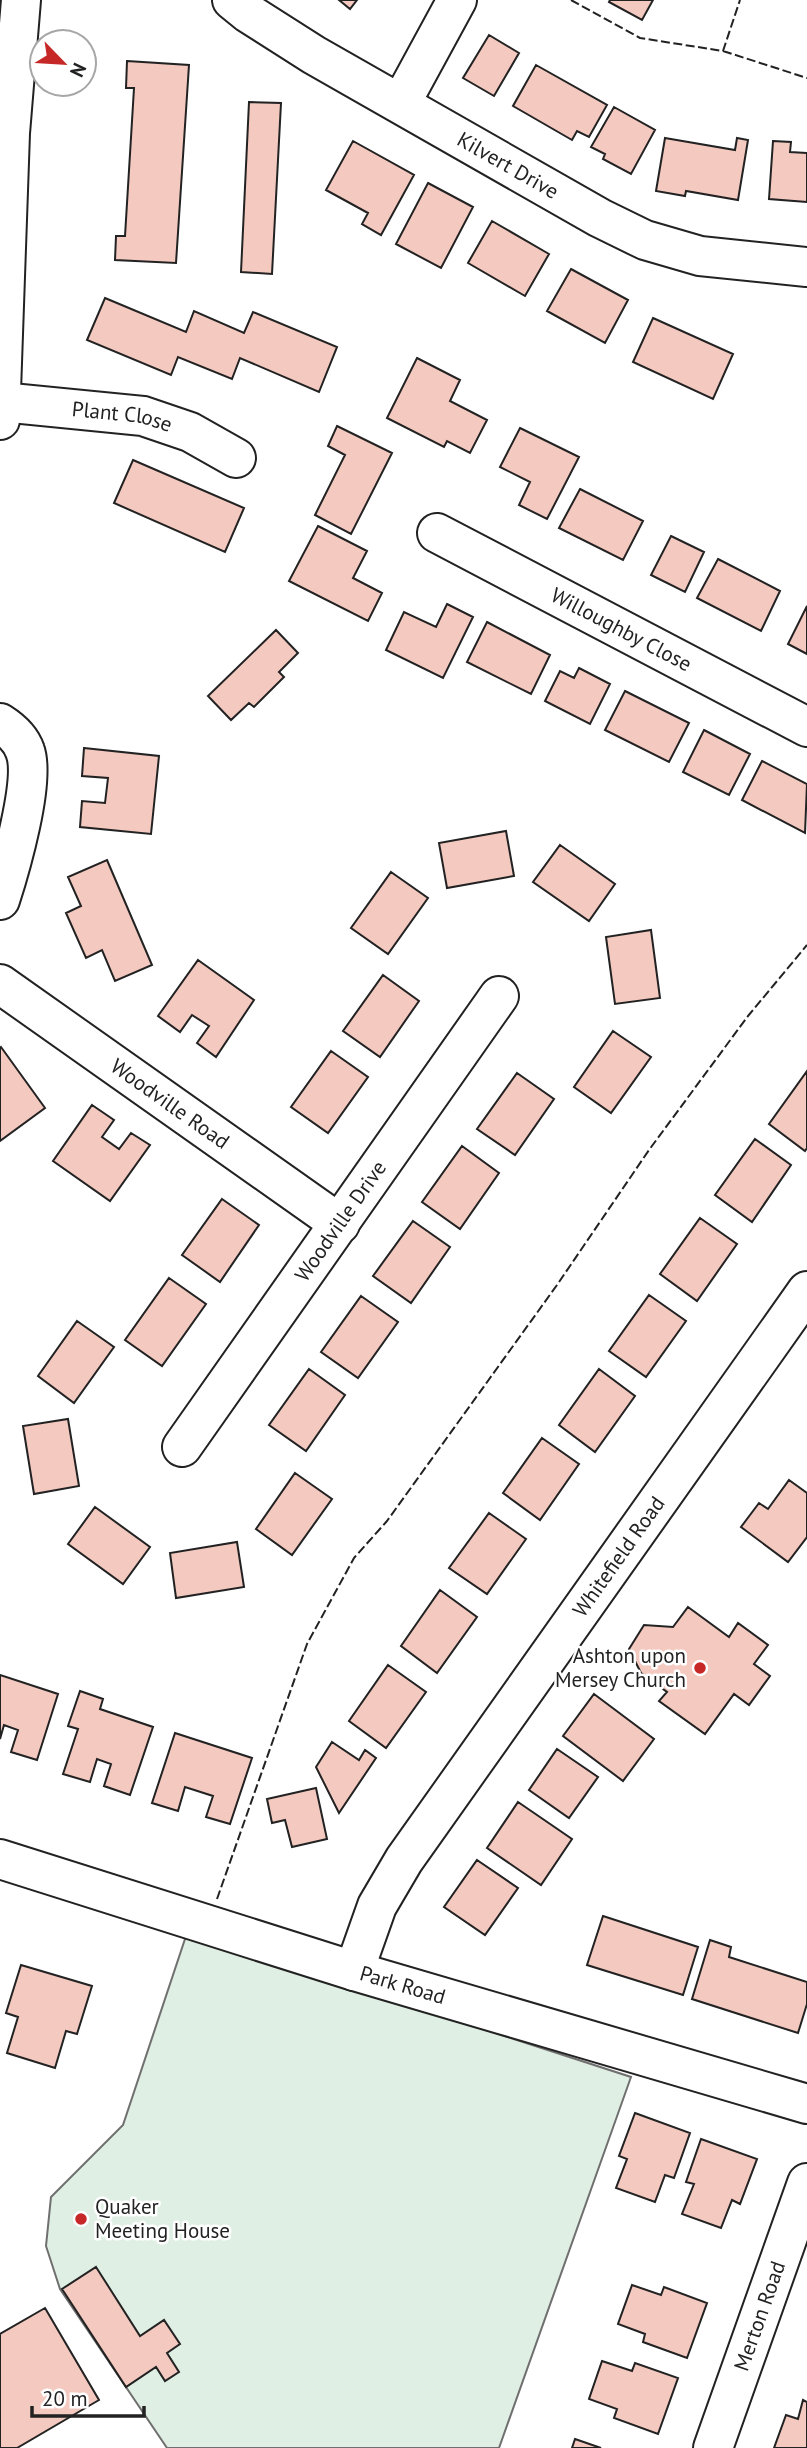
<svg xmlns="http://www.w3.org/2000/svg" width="807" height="2448" viewBox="0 0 807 2448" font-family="'PT Sans',sans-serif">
<rect width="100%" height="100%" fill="#fff"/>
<path fill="#e0efe3" stroke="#6f6f6f" stroke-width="2" d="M 187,1933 L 631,2077 L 499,2448 L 167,2448 L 60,2289 L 46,2246 L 51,2197 L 123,2125 Z"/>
<path fill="#f3c9c0" stroke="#222" stroke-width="2" d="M 339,0 L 357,0 L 350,9 Z
M 610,0 L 653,0 L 642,20 L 609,2 Z
M 489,35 L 519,53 L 494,96 L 463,78 Z
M 127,61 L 189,65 L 176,263 L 115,260 L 116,236 L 125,236 L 134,88 L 126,88 Z
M 536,65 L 607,105 L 589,137 L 577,131 L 572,140 L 513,106 Z
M 249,102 L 281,103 L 272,274 L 241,272 Z
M 614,107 L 655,130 L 631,174 L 603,159 L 605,154 L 591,147 Z
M 665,138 L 735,150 L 737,138 L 748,140 L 738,200 L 686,191 L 685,196 L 656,191 Z
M 353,141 L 414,175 L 381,235 L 362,224 L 368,213 L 326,190 Z
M 773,141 L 791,142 L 790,152 L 807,153 L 807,202 L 769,199 Z
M 428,183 L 473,207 L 441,268 L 396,244 Z
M 492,221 L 549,254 L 525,296 L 468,263 Z
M 571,269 L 628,300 L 605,343 L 547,311 Z
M 105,298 L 186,332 L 194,311 L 244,333 L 253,312 L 337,347 L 319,392 L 240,358 L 232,379 L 178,357 L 171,375 L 87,340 Z
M 653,318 L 733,354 L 713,399 L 633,362 Z
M 417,358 L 460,380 L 450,401 L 487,420 L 470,453 L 447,441 L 444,447 L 387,418 Z
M 337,426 L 392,453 L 351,534 L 315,515 L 345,455 L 328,446 Z
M 520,428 L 579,457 L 547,519 L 519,505 L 530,482 L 500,467 Z
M 133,460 L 244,508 L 225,552 L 114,503 Z
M 580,489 L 643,521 L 623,560 L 559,528 Z
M 318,526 L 367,551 L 353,578 L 382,593 L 368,621 L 289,581 Z
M 671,536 L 704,552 L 685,592 L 651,575 Z
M 718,559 L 780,591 L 761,631 L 697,598 Z
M 447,604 L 473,617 L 443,678 L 386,650 L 404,612 L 436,627 Z
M 807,606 L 807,654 L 788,644 Z
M 487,622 L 550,655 L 531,694 L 467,662 Z
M 276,630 L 298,653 L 279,672 L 284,677 L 254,707 L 249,703 L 231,720 L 208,696 Z
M 579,668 L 610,684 L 590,724 L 545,701 L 560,671 L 574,678 Z
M 625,691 L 689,723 L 669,762 L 605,730 Z
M 704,730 L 750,754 L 729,795 L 683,772 Z
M 84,748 L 159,756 L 151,834 L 80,827 L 82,801 L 105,803 L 108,778 L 82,776 Z
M 762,761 L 807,784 L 805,833 L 742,800 Z
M 506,831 L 514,876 L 447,888 L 439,843 Z
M 560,845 L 615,884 L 589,921 L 533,882 Z
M 107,860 L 152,965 L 115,981 L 102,950 L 86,958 L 66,913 L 81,906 L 68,877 Z
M 391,872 L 428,898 L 388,954 L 351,928 Z
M 651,930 L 660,998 L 615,1004 L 606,937 Z
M 198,960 L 254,1000 L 216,1057 L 197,1043 L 209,1026 L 192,1015 L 180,1032 L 158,1016 Z
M 383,975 L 419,1001 L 380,1057 L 343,1031 Z
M 613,1031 L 651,1057 L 611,1113 L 574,1087 Z
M 1,1047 L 45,1108 L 0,1141 L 0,1048 Z
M 331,1051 L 368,1077 L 328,1133 L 291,1107 Z
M 807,1071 L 807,1148 L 805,1151 L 769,1124 Z
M 517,1073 L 554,1099 L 515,1155 L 477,1129 Z
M 92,1105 L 114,1120 L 102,1137 L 119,1149 L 131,1133 L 150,1145 L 110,1201 L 53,1161 Z
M 755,1139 L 791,1165 L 752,1222 L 715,1195 Z
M 462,1146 L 499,1173 L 460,1229 L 422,1202 Z
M 222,1199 L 259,1225 L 220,1282 L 182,1255 Z
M 700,1218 L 737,1244 L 697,1301 L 660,1274 Z
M 413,1221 L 450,1247 L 411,1303 L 373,1276 Z
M 169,1278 L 206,1304 L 162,1366 L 125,1340 Z
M 649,1295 L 686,1321 L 646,1377 L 609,1351 Z
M 361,1296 L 398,1322 L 358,1378 L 321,1352 Z
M 77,1321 L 114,1347 L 74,1403 L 38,1376 Z
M 309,1369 L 345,1395 L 306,1451 L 269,1425 Z
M 599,1369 L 635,1396 L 595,1452 L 559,1425 Z
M 68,1419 L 79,1486 L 34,1494 L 23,1426 Z
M 542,1438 L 579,1464 L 540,1520 L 503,1493 Z
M 295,1473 L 332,1499 L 292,1555 L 256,1529 Z
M 789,1480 L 807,1493 L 807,1537 L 788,1562 L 741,1527 L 759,1503 L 768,1509 Z
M 95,1507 L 150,1547 L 123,1584 L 68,1544 Z
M 489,1513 L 526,1539 L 487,1594 L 449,1568 Z
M 237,1542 L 244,1587 L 176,1598 L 170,1553 Z
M 440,1590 L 477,1617 L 437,1673 L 401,1646 Z
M 688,1607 L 729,1637 L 738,1623 L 768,1645 L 754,1664 L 770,1676 L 749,1705 L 734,1694 L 705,1734 L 659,1701 L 667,1692 L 641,1673 L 629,1649 L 644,1625 L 673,1627 Z
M 388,1665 L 426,1692 L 386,1748 L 349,1721 Z
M 0,1675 L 58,1694 L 37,1760 L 11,1752 L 18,1730 L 4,1725 L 0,1739 Z
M 80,1691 L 103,1699 L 100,1709 L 153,1727 L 130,1795 L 104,1786 L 111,1764 L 97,1759 L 90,1782 L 63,1774 L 78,1729 L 68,1726 Z
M 594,1694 L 654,1739 L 623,1781 L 563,1736 Z
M 175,1733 L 252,1758 L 230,1824 L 206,1817 L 213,1796 L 185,1787 L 178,1811 L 152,1803 Z
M 332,1742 L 359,1760 L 365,1750 L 376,1758 L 339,1813 L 316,1767 Z
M 557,1749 L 598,1777 L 569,1818 L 529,1790 Z
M 316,1788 L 327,1839 L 292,1847 L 285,1820 L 272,1823 L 267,1799 Z
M 518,1802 L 572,1839 L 541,1885 L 487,1848 Z
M 477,1860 L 518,1888 L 485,1935 L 444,1907 Z
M 603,1916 L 698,1947 L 683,1995 L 587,1965 Z
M 710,1940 L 731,1947 L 729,1957 L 807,1982 L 807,2004 L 798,2033 L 692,1999 Z
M 21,1965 L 92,1986 L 77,2034 L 66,2031 L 55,2068 L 7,2053 L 18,2017 L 6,2013 Z
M 635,2113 L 690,2133 L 674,2178 L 665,2175 L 655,2202 L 616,2188 L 627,2159 L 619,2156 Z
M 701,2139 L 757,2159 L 740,2204 L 732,2200 L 721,2228 L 682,2214 L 694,2184 L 686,2182 Z
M 96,2267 L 140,2336 L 164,2320 L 180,2344 L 167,2353 L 179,2372 L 165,2381 L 156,2367 L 126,2387 L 62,2289 Z
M 632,2285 L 661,2295 L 664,2287 L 707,2303 L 687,2358 L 643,2342 L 645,2334 L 618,2324 Z
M 45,2308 L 99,2400 L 17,2448 L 0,2448 L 0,2334 Z
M 602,2361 L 632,2371 L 635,2363 L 678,2378 L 658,2434 L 614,2418 L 617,2409 L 589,2399 Z
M 803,2400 L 807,2402 L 807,2448 L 774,2448 L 786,2415 L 798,2419 Z
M 575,2439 L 601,2448 L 572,2448 Z"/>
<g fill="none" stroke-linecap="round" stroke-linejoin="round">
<g stroke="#222" stroke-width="42">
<g id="minor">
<path id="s1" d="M 232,0 L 248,13 L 314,55 L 600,218 L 645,240 L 700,256 L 807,267"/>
<path d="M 401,103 L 457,0"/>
<path id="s2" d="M 1,402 L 143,416 L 190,432 L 236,458"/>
<path id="s3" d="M 437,533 L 807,727"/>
<path d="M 0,723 C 11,730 21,739 25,751 C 36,780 10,869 0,900"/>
<path id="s4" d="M 0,984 L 340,1224"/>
<path id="s5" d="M 182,1447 L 499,996"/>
<path id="s6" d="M 0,1859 L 354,1971 L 807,2104"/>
<path id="s7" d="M 354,1971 L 377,1906 L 404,1860 L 807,1291"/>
<path id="s8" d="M 713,2448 L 807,2183"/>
</g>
</g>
<g stroke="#222" stroke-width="42">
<path id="major" d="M 0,420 L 10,133 L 21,0"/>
</g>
<use href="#minor" stroke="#fff" stroke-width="38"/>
<use href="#major" stroke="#fff" stroke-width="38"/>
<path stroke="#222" stroke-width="2" stroke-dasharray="9 3.5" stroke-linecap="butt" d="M 571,0 L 640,38 L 723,51 L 740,0
M 723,51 L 807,78
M 217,1899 L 307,1644 L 354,1558 L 387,1521 L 557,1285 L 649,1150 L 748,1016 L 807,945"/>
</g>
<g fill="#c62828" stroke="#fff" stroke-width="2.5">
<circle cx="700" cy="1668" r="7"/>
<circle cx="81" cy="2219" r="7"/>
</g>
<g text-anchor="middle" stroke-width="5" stroke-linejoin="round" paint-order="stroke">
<g font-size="21" fill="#222" stroke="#fff">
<text dy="7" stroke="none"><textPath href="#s1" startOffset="322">Kilvert Drive</textPath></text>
<text dy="7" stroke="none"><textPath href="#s2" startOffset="122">Plant Close</textPath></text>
<text dy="7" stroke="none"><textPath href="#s3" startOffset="208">Willoughby Close</textPath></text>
<text dy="7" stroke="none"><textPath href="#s4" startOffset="208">Woodville Road</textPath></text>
<text dy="7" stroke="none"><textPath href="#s5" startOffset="276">Woodville Drive</textPath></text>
<text dy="7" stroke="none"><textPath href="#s7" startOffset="494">Whitefield Road</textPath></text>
<text dy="7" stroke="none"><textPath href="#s6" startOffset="422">Park Road</textPath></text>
<text dy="7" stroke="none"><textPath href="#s8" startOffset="140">Merton Road</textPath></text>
</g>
<g font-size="21" fill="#222" stroke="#fff" text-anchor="end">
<text x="686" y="1663">Ashton upon<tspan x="686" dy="24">Mersey Church</tspan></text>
<text x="95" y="2214" text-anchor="start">Quaker<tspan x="95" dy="24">Meeting House</tspan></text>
</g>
</g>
<g transform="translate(63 63) rotate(115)"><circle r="33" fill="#ffffff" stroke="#a7a7a7" stroke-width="2"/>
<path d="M0-5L12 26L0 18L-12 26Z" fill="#c62828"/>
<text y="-10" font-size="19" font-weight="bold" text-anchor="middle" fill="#222222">N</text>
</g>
<path d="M32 2406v10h112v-10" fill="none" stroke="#222222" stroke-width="3.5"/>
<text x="42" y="2406" font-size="21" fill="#222222" stroke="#ffffff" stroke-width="5" paint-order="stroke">20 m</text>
</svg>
